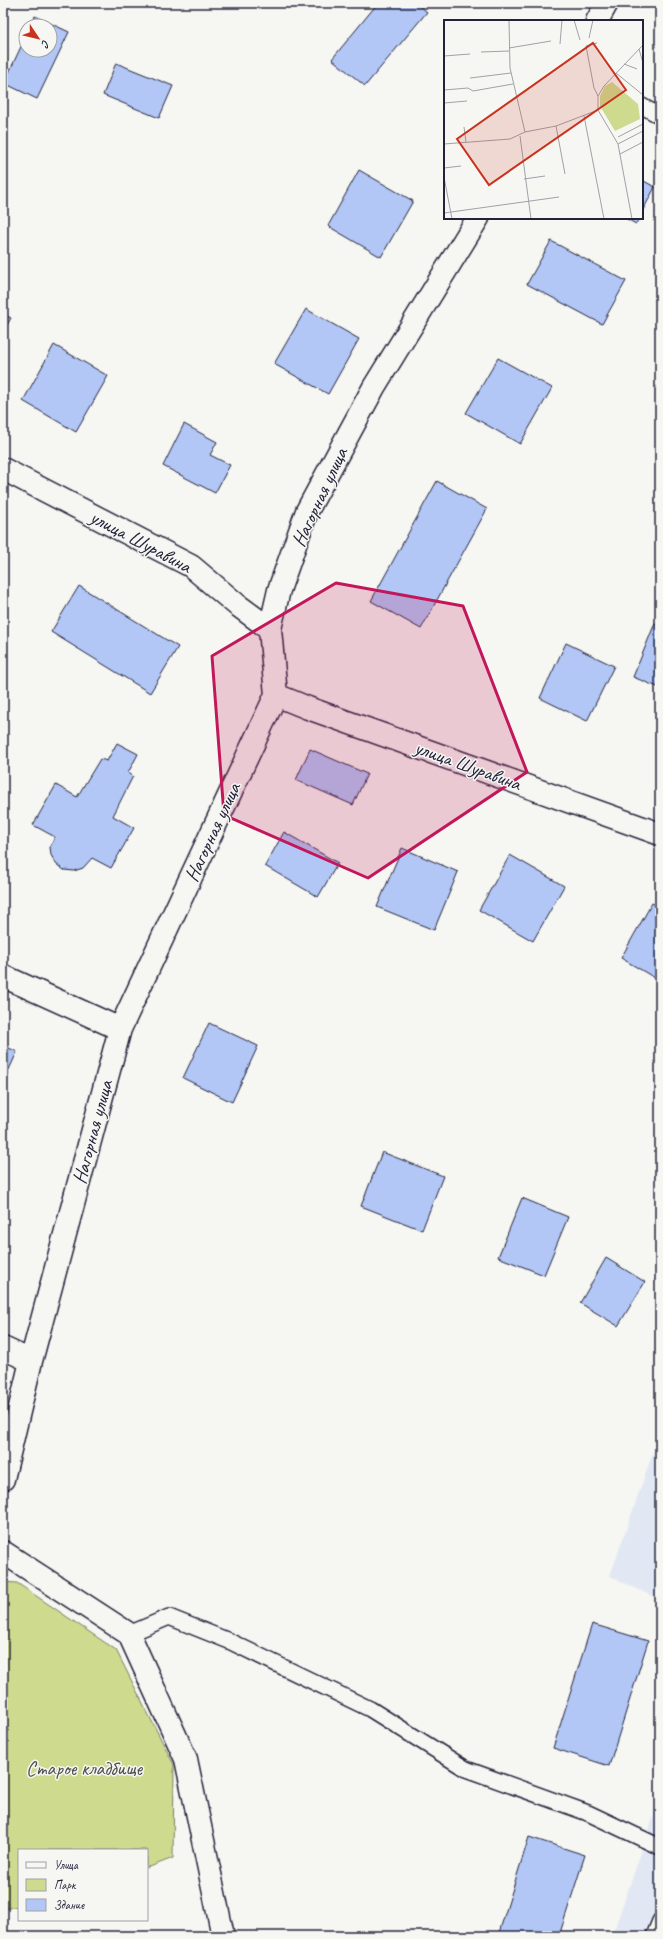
<svg xmlns="http://www.w3.org/2000/svg" width="663" height="1939" viewBox="0 0 663 1939" font-family="Caveat,sans-serif">
<rect width="100%" height="100%" fill="#f6f6f2"/>
<filter id="ink" filterUnits="userSpaceOnUse"><feTurbulence type="fractalNoise" baseFrequency=".025" numOctaves="2"/><feDisplacementMap in="SourceGraphic" scale="8" xChannelSelector="R" yChannelSelector="G"/><feConvolveMatrix kernelMatrix="1 2 1 2 8 2 1 2 1" color-interpolation-filters="sRGB"/></filter>
<g filter="url(#ink)">
<path fill="#e2e8f3" d="M 660,1432 L 660,1600 L 610,1576 Z
M 660,1798 L 660,1936 L 612,1936 Z"/>
<path fill="#cedb8e" stroke="#787e64" d="M 3,1582 L 17,1583 L 116,1650 L 174,1765 L 173,1858 L 147,1868 L 147,1850 L 19,1850 L 19,1906 L 3,1909 Z"/>
<path fill="#b2c7f6" stroke="#22223b" d="M 378,3 L 416,3 L 427,12 L 365,86 L 332,59 Z
M 35,16 L 69,32 L 37,99 L 4,83 L 26,36 L 26,50 L 50,50 L 50,26 L 31,26 Z
M 116,63 L 173,86 L 159,118 L 103,95 Z
M 359,170 L 413,201 L 381,257 L 328,226 Z
M 642,180 L 655,187 L 642,212 Z
M 625,218 L 639,218 L 636,224 Z
M 551,241 L 626,281 L 602,324 L 527,284 Z
M 306,309 L 359,339 L 328,394 L 274,364 Z
M 3,314 L 11,318 L 3,332 Z
M 54,345 L 108,376 L 76,432 L 23,401 Z
M 498,358 L 552,388 L 520,444 L 466,413 Z
M 184,424 L 217,442 L 210,455 L 230,465 L 215,493 L 163,466 Z
M 437,481 L 487,509 L 421,629 L 371,601 Z
M 79,586 L 178,647 L 150,693 L 51,632 Z
M 655,623 L 660,625 L 660,688 L 633,677 Z
M 566,643 L 614,666 L 587,721 L 540,698 Z
M 117,743 L 138,754 L 128,773 L 133,776 L 113,816 L 134,828 L 111,868 L 92,858 L 83,868 L 74,871 L 64,870 L 56,864 L 51,855 L 50,847 L 55,837 L 33,825 L 56,785 L 77,797 L 100,759 L 107,761 Z
M 310,749 L 367,774 L 353,805 L 296,780 Z
M 284,832 L 338,863 L 318,897 L 265,866 Z
M 402,848 L 458,872 L 434,930 L 377,907 Z
M 510,855 L 564,886 L 533,941 L 479,910 Z
M 652,903 L 660,907 L 660,981 L 621,958 Z
M 209,1023 L 258,1046 L 232,1102 L 183,1078 Z
M 3,1045 L 17,1052 L 3,1083 Z
M 382,1152 L 443,1176 L 422,1230 L 361,1206 Z
M 522,1198 L 568,1217 L 544,1275 L 498,1257 Z
M 606,1258 L 645,1282 L 618,1326 L 580,1303 Z
M 592,1624 L 648,1641 L 609,1766 L 553,1748 Z
M 529,1837 L 585,1855 L 559,1936 L 498,1936 Z"/>
<g fill="none" stroke-linecap="round" stroke-linejoin="round">
<g stroke="#22223b" stroke-width="18">
<path id="service" d="M 642,106 L 660,116
M 129,1634 L 169,1617 L 229,1641 L 370,1709 L 466,1769 L 588,1813 L 660,1847
M 654,1936 L 660,1921"/>
</g>
<g stroke="#22223b" stroke-width="25">
<path id="minor" d="M 597,21 L 607,3
M 3,469 L 191,566 L 236,604 L 270,629
M 276,695 L 308,708 L 660,834
M 3,976 L 120,1029
M 3,1348 L 31,1361
M 3,1479 L 31,1361 L 120,1029 L 276,695 L 270,629 L 279,590 L 307,511 L 374,387 L 478,218"/>
</g>
<g stroke="#22223b" stroke-width="25">
<path id="tertiary" d="M 3,1552 L 129,1634 L 186,1759 L 223,1936"/>
</g>
<use href="#service" stroke="#f6f6f2" stroke-width="15"/>
<use href="#minor" stroke="#f6f6f2" stroke-width="22"/>
<use href="#tertiary" stroke="#f6f6f2" stroke-width="22"/>
</g>
</g>
<path fill="#c2185b" fill-opacity="0.2" stroke="#c2185b" stroke-width="3" stroke-linejoin="round" d="M 336,583 L 463,606 L 527,772 L 368,878 L 224,815 L 212,656 Z"/>
<g text-anchor="middle" stroke-width="3" stroke-linejoin="round" paint-order="stroke">
<g font-size="20" fill="#22223b" stroke="#f6f6f2">
<text transform="translate(319 497) rotate(-65)" y="7">Нагорная улица</text>
<text transform="translate(141 541) rotate(28)" y="7">улица Шуравина</text>
<text transform="translate(468 765) rotate(20)" y="7">улица Шуравина</text>
<text transform="translate(212 832) rotate(-65)" y="7">Нагорная улица</text>
<text transform="translate(92 1132) rotate(-75)" y="7">Нагорная улица</text>
</g>
<g font-size="20" fill="#4d5050" stroke="#f6f6f2">
<text x="84" y="1775">Старое кладбище</text>
</g>
</g>
<g transform="translate(444 20)">
<rect width="199" height="199" fill="#f6f6f2"/>
<path d="M 168,62 L 194,84 L 196,99 L 171,111 L 156,86 L 156,76 L 161,66 Z" fill="#cedb8e"/>
<path fill="none" stroke="#a1a1a9" stroke-width="1" d="M 65,0 L 66,48 L 81,112M 130,0 L 136,20M 145,18 L 149,0M 153,23 L 142,26 L 150,68 L 154,76M 116,24 L 118,0M 65,28 L 107,21M 195,29 L 199,43M 37,32 L 65,31M 0,36 L 26,34M 180,44 L 193,49M 172,53 L 199,75M 26,58 L 67,53M 0,70 L 24,68 L 29,71 L 69,64M 0,83 L 23,81M 140,96 L 160,199M 112,106 L 121,154M 20,107 L 22,122M 76,116 L 87,199M 174,117 L 199,104M 0,124 L 66,119 L 81,112 L 112,106 L 154,90M 174,124 L 199,111M 176,134 L 199,122M 0,148 L 17,146M 0,157 L 8,199M 80,159 L 101,156M 0,193 L 115,177M 188,199 L 174,124 L 154,90 L 154,76 L 160,66 L 199,25"/>
<path fill="#c8321e" fill-opacity="0.15" stroke="#c8321e" stroke-width="2" d="M 149,23 L 182,70 L 45,165 L 13,119 Z"/>
<rect width="199" height="199" fill="none" stroke="#22223b" stroke-width="2"/>
</g>
<rect width="663" height="1939" fill="none" stroke="#f6f6f2" stroke-width="16"/>
<rect x="8" y="8" width="647" height="1923" fill="none" stroke="#22223b" stroke-width="1.5" filter="url(#ink)"/>
<rect x="18" y="1849" width="130" height="72" fill="#f6f6f2" stroke="#a1a1a9"/>
<rect x="26" y="1862" width="20" height="6" fill="#f6f6f2" stroke="#a1a1a9"/>
<text x="54" y="1869" font-size="12" fill="#22223b">Улица</text>
<rect x="26" y="1879" width="20" height="12" fill="#cedb8e" stroke="#a1a1a9"/>
<text x="54" y="1889" font-size="12" fill="#22223b">Парк</text>
<rect x="26" y="1899" width="20" height="12" fill="#b2c7f6" stroke="#a1a1a9"/>
<text x="54" y="1909" font-size="12" fill="#22223b">Здание</text>
<g transform="translate(38 38) rotate(125)"><circle r="19" fill="#f6f6f2" stroke="#a1a1a9"/>
<path d="M0-3L7 15L0 10L-7 15Z" fill="#c8321e"/>
<text y="-6" font-size="11" font-weight="bold" text-anchor="middle" fill="#22223b">С</text>
</g>
</svg>
